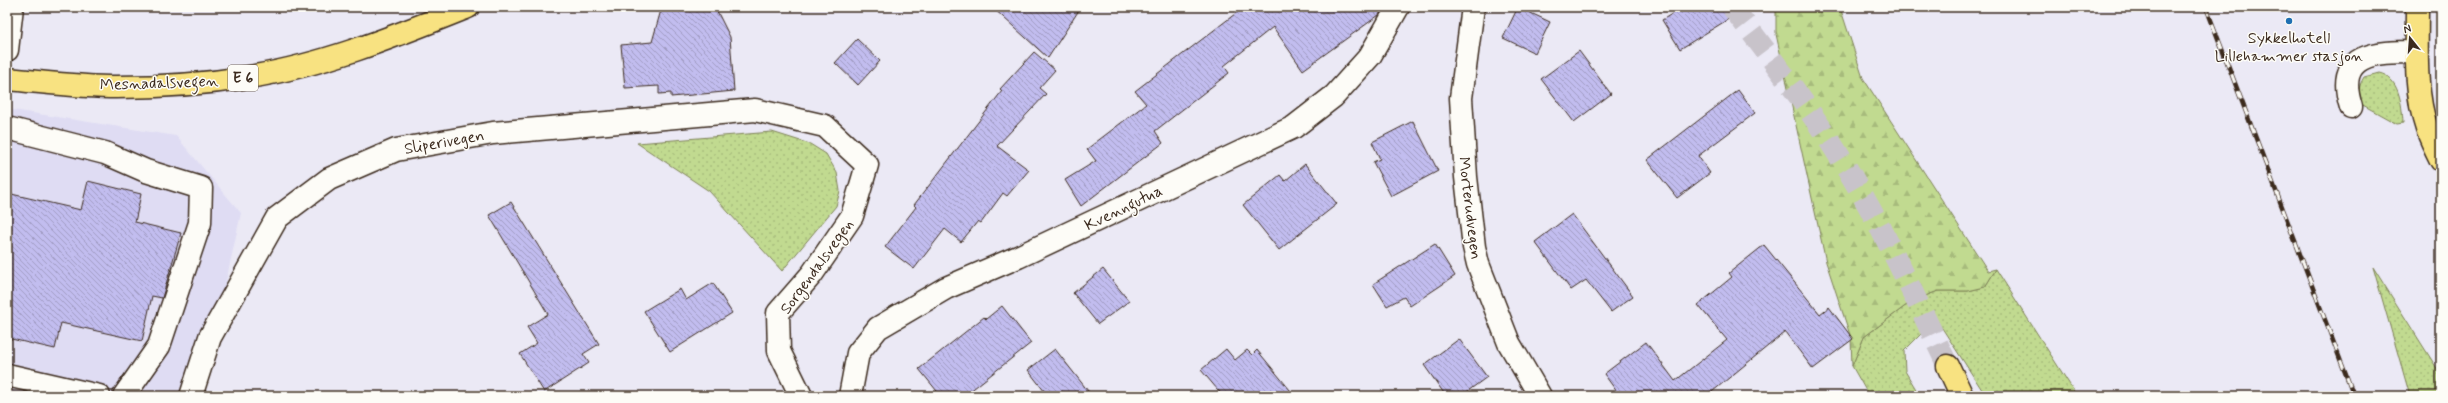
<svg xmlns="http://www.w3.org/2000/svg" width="2448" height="403" viewBox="0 0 2448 403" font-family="Mynerve,sans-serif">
<defs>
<pattern id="green-dots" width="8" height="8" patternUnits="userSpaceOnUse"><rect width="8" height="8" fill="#c1da90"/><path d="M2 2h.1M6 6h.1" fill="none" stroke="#a7bb7c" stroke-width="1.8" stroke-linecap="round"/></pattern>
<pattern id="forest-firs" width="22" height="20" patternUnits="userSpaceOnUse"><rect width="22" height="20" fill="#c1da90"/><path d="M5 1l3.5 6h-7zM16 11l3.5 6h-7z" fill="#a7bb7c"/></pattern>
<pattern id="building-back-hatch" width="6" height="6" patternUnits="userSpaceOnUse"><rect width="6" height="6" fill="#c2bdef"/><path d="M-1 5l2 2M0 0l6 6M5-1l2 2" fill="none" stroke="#9f9ac1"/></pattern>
</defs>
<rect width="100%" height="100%" fill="#ebe9f5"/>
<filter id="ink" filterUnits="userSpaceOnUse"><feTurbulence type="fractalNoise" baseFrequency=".025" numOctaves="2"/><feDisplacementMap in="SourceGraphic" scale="8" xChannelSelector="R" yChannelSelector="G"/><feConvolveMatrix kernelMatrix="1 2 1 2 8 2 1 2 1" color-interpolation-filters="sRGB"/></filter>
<g filter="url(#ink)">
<path fill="#dfdcf3" d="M 7,109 L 176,136 L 241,213 L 201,396 L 7,396 Z"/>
<path fill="url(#green-dots)" stroke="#7e8257" d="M 2379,73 C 2399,77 2402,104 2403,123 L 2397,124 L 2361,104 C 2358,93 2358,87 2364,77 Z
M 772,132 L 810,144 L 826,154 L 837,173 L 840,191 L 836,206 L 782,271 L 709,191 L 637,143 Z
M 2373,267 L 2438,370 L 2441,371 L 2441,396 L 2410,396 Z
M 1996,269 L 2077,396 L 1986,396 L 1942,328 L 1926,329 L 1904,351 L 1905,371 L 1920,396 L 1869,396 L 1852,366 L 1864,337 L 1912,301 L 1938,291 L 1968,291 L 1985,287 Z"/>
<path fill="url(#forest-firs)" stroke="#7e8257" d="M 1776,7 L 1840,7 L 1863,78 L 1988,271 L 1996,269 L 1985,287 L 1968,291 L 1938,291 L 1912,301 L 1864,337 L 1852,366 L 1851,338 L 1826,262 L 1776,34 Z"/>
<path fill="url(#building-back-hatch)" stroke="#3b2a1e" d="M 696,7 L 715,7 L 730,37 L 734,91 L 671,97 L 671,93 L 659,94 L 659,86 L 625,88 L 621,45 L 652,42 L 661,10 Z
M 992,7 L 1081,7 L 1048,58 Z
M 1244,7 L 1384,7 L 1379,15 L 1303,70 L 1273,27 L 1224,66 L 1229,73 L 1155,131 L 1163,143 L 1081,206 L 1065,180 L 1096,161 L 1087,149 L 1146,104 L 1135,91 Z
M 1518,7 L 1550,22 L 1535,53 L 1503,38 Z
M 1683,7 L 1748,7 L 1680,49 L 1662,20 Z
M 857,39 L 880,61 L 858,85 L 835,63 Z
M 1579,51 L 1611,94 L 1574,122 L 1541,79 Z
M 1034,52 L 1055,70 L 1039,88 L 1046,94 L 997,146 L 1029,170 L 1007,196 L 1003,193 L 981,223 L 978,221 L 961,242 L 945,229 L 914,269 L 885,247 L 916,207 L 914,205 L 1002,91 L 1000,89 Z
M 1738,90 L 1755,113 L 1698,156 L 1710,173 L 1677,198 L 1647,160 Z
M 1413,121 L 1438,171 L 1391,196 L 1373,162 L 1380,159 L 1372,142 Z
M 1305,164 L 1337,204 L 1279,250 L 1243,205 L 1280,175 L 1285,181 Z
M 88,181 L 141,194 L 135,222 L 181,233 L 162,298 L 152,296 L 142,341 L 61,323 L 55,349 L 7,338 L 7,193 L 81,210 Z
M 511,202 L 599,344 L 583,354 L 589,363 L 544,392 L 520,354 L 537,343 L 527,327 L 548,314 L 489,215 Z
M 1572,214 L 1633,296 L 1611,312 L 1586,280 L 1571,290 L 1535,242 Z
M 1435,244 L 1455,276 L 1410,306 L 1404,297 L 1387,306 L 1373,284 Z
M 1764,245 L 1820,314 L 1829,307 L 1853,339 L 1813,369 L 1785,332 L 1707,396 L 1620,396 L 1604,374 L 1646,342 L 1675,381 L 1727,340 L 1698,305 L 1732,277 L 1729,273 Z
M 1103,269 L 1129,301 L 1098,324 L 1073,293 Z
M 713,283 L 732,313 L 670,352 L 644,311 L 680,289 L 686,300 Z
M 1002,306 L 1031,343 L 964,396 L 941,396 L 919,369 L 984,317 L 986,319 Z
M 1459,339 L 1487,377 L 1461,396 L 1446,396 L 1424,365 Z
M 1055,349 L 1092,396 L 1048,396 L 1028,370 Z
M 1226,349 L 1235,360 L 1247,350 L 1252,355 L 1257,350 L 1295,396 L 1223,396 L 1201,370 Z"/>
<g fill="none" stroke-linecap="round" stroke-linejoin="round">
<path stroke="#c8c3ca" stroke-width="22" stroke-dasharray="22 11" stroke-linecap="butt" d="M 1732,7 C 1772,59 1812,111 1846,167 C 1884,229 1916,300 1948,366"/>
<g stroke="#3b2a1e" stroke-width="25">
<path id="minor" d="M 1473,7 L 1461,98 L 1466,177 L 1474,247 L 1478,264 L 1509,343 L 1540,396
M 7,50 L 12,7
M 2351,107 C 2334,52 2376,52 2416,52
M 7,128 L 105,153 L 146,171 L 201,188 L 200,223 L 159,346 L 124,396
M 7,375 L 99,396
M 191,396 L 210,337 L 277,218 L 329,179 L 396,150 L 493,133 L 755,110 L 825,126 L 867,165 L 852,216 L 812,274 L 778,313 L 779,351 L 801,396
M 850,396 L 858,353 L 878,328 L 946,288 L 1018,257 L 1294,127 L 1334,96 L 1370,56 L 1398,7"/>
</g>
<g stroke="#3b2a1e" stroke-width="25">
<path id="highway" d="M 2417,7 C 2417,47 2414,91 2427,129 C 2431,140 2436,150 2441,160
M 7,79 C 43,82 80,87 116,87 C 160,87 206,84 249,77 C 325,65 398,35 468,7
M 1948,366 L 1962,396"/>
</g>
<use href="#minor" stroke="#fdfcf7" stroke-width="22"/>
<use href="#highway" stroke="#f8e281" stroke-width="22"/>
<g stroke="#3b2a1e" stroke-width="4.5">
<path id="rail" d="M 2206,7 L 2354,396"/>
</g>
<use href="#rail" stroke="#fdfcf7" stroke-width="3" stroke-dasharray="9" stroke-linecap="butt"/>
</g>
</g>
<circle fill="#1f6fb2" stroke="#fdfcf7" stroke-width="1.5" cx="2289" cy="21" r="4"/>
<g text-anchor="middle" stroke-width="3" stroke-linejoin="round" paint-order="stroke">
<rect fill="#fdfcf7" stroke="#75695f" stroke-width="1" x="228" y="65" width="30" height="26" rx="3"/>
<g font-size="15" font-weight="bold" fill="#3b2a1e">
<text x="243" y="83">E 6</text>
</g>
<g font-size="16" fill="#3b2a1e" stroke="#fdfcf7">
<text x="2289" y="43">Sykkelhotell<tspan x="2289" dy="18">Lillehammer stasjon</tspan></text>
</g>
<g font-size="16" fill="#3b2a1e" stroke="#fdfcf7">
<text transform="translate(159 82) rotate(-2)" y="6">Mesnadalsvegen</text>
<text transform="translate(444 141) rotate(-10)" y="6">Sliperivegen</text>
<text transform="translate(1123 207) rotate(-26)" y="6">Kvenngutua</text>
<text transform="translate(1471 208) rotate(83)" y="6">Morterudvegen</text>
<text transform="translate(816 266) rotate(-54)" y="6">Sorgendalsvegen</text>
</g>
</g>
<rect width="2448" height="403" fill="none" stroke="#fdfcf7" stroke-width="24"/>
<rect x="12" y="12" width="2424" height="379" fill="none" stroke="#3b2a1e" stroke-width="1.5" filter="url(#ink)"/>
<g transform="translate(2410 38) rotate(343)" stroke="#fdfcf7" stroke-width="3" paint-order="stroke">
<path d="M0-3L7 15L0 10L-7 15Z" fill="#3b2a1e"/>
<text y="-6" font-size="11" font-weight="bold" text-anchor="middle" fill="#3b2a1e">N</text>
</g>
</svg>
